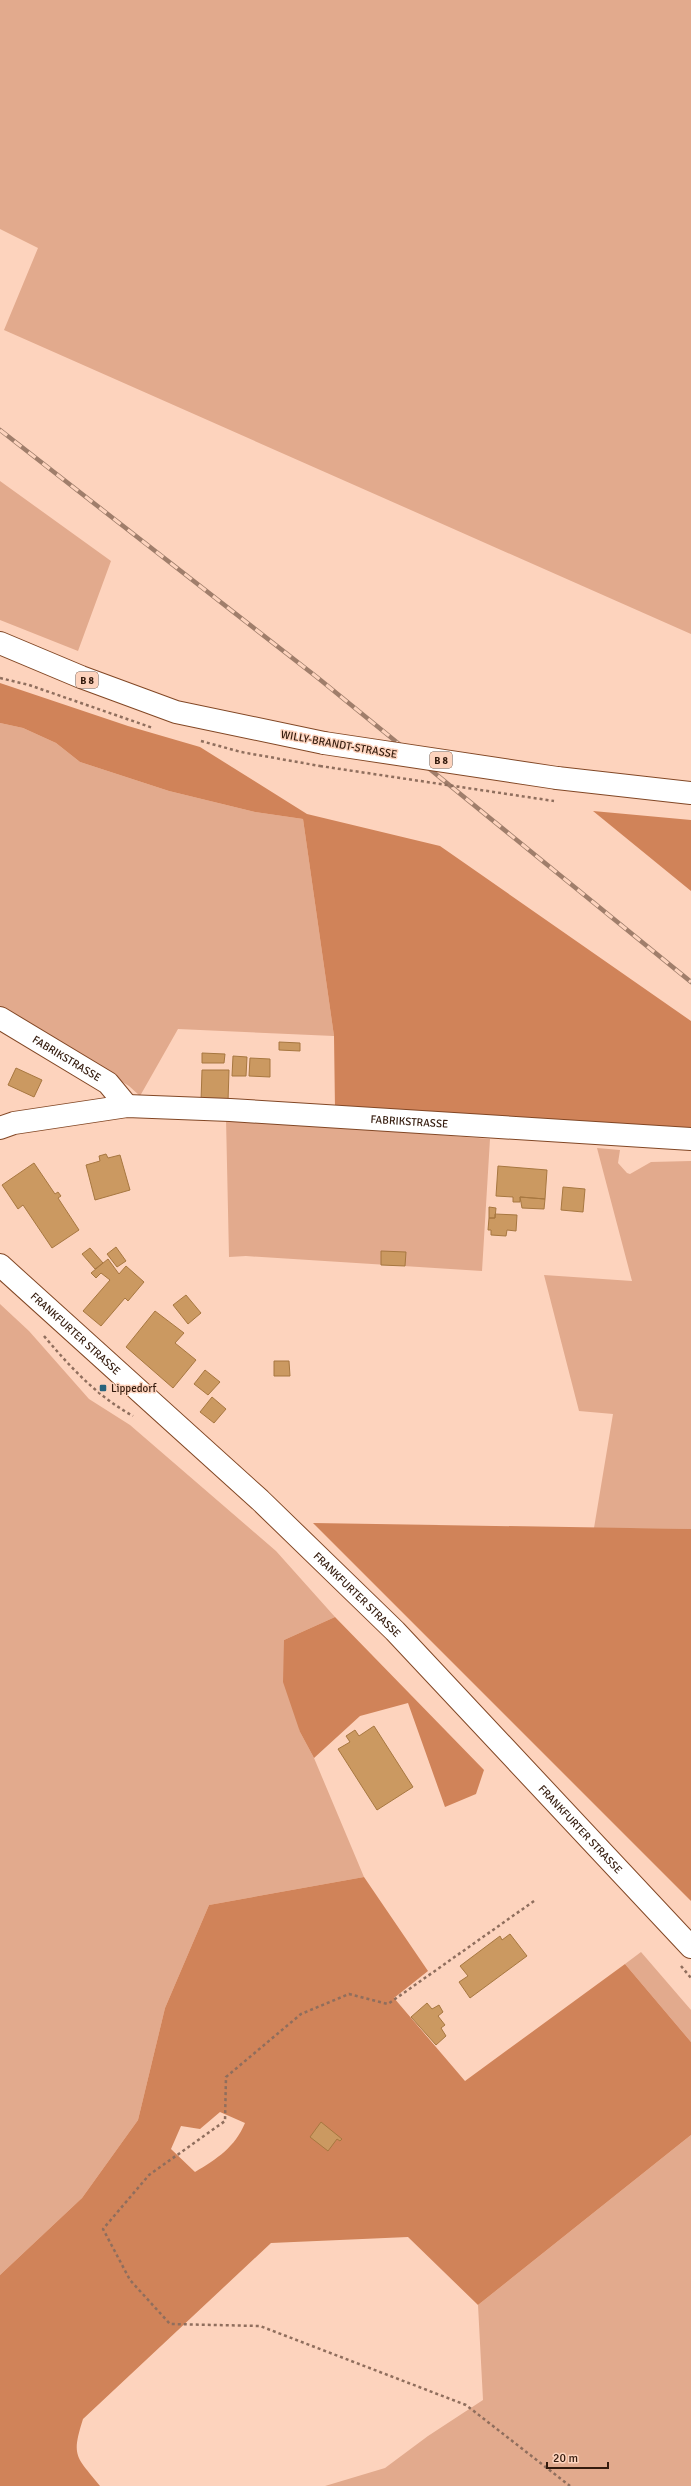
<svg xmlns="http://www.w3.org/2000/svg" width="691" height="2486" viewBox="0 0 691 2486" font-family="Signika,sans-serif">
<rect width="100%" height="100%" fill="#fdd3bd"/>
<path fill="#e2aa8d" d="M 0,0 L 691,0 L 691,634 L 4,330 L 38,248 L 0,229 Z
M 0,481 L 111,561 L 78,651 L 0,620 Z
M 0,723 L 23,728 L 56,743 L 80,762 L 169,791 L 255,812 L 303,819 L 334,1036 L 178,1029 L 140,1096 L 129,1086 L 0,1007 Z
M 226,1118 L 490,1139 L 482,1271 L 246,1256 L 229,1257 Z
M 597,1148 L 620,1150 L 618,1163 L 627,1173 L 630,1174 L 651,1162 L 691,1161 L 691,1529 L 594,1528 L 613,1414 L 579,1411 L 544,1275 L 632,1281 Z
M 0,1304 L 29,1331 L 89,1399 L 130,1425 L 276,1551 L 335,1617 L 284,1640 L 300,1732 L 314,1758 L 364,1877 L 209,1905 L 165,2008 L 138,2120 L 82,2198 L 0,2275 Z
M 641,1952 L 691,2010 L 691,2042 L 625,1964 Z
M 691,2135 L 691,2486 L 325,2486 L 385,2468 L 428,2436 L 483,2400 L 478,2305 Z"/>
<path fill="#d08359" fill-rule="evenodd" d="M 0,683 L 128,726 L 200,747 L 307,814 L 440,846 L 691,1021 L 691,1128 L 335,1109 L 334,1036 L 303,819 L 255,812 L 169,791 L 80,762 L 56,743 L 23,728 L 0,723 Z
M 593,811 L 691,820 L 691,891 Z
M 313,1523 L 691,1529 L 691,1901 Z
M 335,1617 L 484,1770 L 476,1794 L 445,1807 L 408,1703 L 360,1716 L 314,1758 L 300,1732 L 283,1682 L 284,1640 Z
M 364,1877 L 428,1971 L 394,1998 L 465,2081 L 625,1964 L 691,2042 L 691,2135 L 478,2305 L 408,2237 L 271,2243 L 83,2419 C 71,2457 76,2456 100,2486 L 0,2486 L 0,2275 L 82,2198 L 138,2120 L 165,2008 L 209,1905 ZM 220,2112 L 245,2123 C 235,2147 217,2159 195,2172 L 171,2149 L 181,2126 L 200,2129 Z"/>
<path fill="#cb9961" stroke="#a77740" d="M 279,1042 L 300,1043 L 300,1051 L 279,1050 Z
M 202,1053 L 225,1054 L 224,1063 L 202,1063 Z
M 233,1056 L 247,1057 L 246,1076 L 232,1076 Z
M 250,1058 L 270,1059 L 270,1077 L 249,1076 Z
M 16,1068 L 42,1080 L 34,1097 L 8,1085 Z
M 202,1070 L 229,1070 L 228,1102 L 201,1101 Z
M 106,1154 L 108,1158 L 120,1155 L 130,1190 L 95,1200 L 86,1165 L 100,1161 L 99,1156 Z
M 34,1163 L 55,1194 L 58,1192 L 61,1196 L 58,1198 L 79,1230 L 52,1248 L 23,1205 L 18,1209 L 2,1185 Z
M 498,1166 L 547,1170 L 545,1199 L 520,1197 L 520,1202 L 513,1202 L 513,1197 L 496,1196 Z
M 563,1187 L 585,1189 L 583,1212 L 561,1210 Z
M 520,1197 L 545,1199 L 544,1209 L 522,1208 Z
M 489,1207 L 496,1208 L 495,1218 L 489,1218 Z
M 495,1214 L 517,1215 L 516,1231 L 507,1230 L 506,1236 L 491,1235 L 491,1230 L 488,1230 L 489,1218 L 495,1218 Z
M 116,1247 L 126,1261 L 117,1267 L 107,1254 Z
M 90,1248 L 103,1263 L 95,1269 L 82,1254 Z
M 381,1251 L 406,1252 L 405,1266 L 381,1265 Z
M 108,1259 L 119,1274 L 126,1266 L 144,1282 L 128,1301 L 125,1298 L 101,1326 L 83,1311 L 110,1280 L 101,1273 L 96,1278 L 91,1273 Z
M 186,1295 L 201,1313 L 188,1324 L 173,1305 Z
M 155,1311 L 184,1333 L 175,1343 L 196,1360 L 173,1388 L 126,1347 Z
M 274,1361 L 289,1361 L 290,1376 L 274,1376 Z
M 205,1370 L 220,1382 L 208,1395 L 194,1384 Z
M 212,1397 L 226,1409 L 214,1423 L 200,1412 Z
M 374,1726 L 413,1787 L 377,1810 L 338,1749 L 350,1742 L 346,1736 L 355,1730 L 359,1736 Z
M 510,1934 L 527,1956 L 470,1998 L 459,1982 L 468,1976 L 460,1966 L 500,1936 L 502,1940 Z
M 427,2003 L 432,2009 L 439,2005 L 443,2012 L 438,2016 L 445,2025 L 441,2028 L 446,2036 L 436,2045 L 411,2017 Z
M 321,2122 L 342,2139 L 340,2141 L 337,2139 L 328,2151 L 310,2137 Z"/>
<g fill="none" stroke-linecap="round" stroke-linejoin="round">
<g stroke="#824725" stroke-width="24">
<g id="minor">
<path id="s1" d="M 0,1018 L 108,1083 L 127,1106"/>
<path id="s2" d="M 0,1128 L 14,1123 L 127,1106 L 230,1110 L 691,1139"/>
</g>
</g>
<g stroke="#824725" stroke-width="24">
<g id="major">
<path d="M 0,643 L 81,677 L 176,712 L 324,743"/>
<path d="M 557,778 L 691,793"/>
<path id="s3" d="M 0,1265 L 260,1500 L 395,1631 L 691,1947"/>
</g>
</g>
<path stroke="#8f6e5d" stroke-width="2.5" stroke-dasharray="3 3" stroke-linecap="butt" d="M 0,678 L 29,685 L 153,728
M 201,741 L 241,752 L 320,766
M 44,1336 C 71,1368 97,1396 133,1416
M 534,1901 L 388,2004 L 349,1994 L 301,2014 L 226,2077 L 225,2121 L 149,2175 L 103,2229 L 130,2280 L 170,2324 L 260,2326 L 466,2405 L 570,2486
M 681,1966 L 691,1978"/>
<use href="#minor" stroke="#fff" stroke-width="22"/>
<use href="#major" stroke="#fff" stroke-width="22"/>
<g stroke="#a07e6b" stroke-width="4.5">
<path id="rail" d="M 0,430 L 318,678 L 691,982"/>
</g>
<use href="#rail" stroke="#fdd3bd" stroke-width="3" stroke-dasharray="9" stroke-linecap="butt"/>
<g stroke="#824725" stroke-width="24" stroke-linecap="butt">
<path id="major-bridge" d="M 324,743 L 557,778"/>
</g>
<path stroke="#8f6e5d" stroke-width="2.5" stroke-dasharray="3 3" stroke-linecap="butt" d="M 320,766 L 554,801"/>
<use href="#major-bridge" stroke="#fff" stroke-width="22"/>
</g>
<rect fill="#29637c" stroke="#fdd3bd" stroke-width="1.5" x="99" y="1384" width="8" height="8" rx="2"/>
<g text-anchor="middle" stroke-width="3" stroke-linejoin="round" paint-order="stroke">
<g fill="#fdd3bd" stroke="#705242" stroke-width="1">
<rect x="76" y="672" width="22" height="16" rx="3"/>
<rect x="430" y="752" width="22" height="16" rx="3"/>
</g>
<g font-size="10" font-weight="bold" fill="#341b0d">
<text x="87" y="684">B 8</text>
<text x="441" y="764">B 8</text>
</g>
<g font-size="11" fill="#341b0d" stroke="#fdd3bd">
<text transform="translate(339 744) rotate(10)" y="4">WILLY-BRANDT-STRASSE</text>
<text dy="4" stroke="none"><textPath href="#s1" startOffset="78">FABRIKSTRASSE</textPath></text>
<text dy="4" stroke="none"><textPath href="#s2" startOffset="412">FABRIKSTRASSE</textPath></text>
<text dy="4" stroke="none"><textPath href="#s3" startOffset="102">FRANKFURTER STRASSE</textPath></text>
<text dy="4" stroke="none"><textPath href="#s3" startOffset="486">FRANKFURTER STRASSE</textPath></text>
<text dy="4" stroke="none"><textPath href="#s3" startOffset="810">FRANKFURTER STRASSE</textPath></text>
</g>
<g font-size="11" fill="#341b0d" stroke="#fdd3bd" text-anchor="start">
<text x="111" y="1392">Lippedorf</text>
</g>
</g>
<path d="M547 2462v6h61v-6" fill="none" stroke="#341b0d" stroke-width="2"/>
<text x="553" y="2462" font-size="12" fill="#341b0d" stroke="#fdd3bd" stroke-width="3" paint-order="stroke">20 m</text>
</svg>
